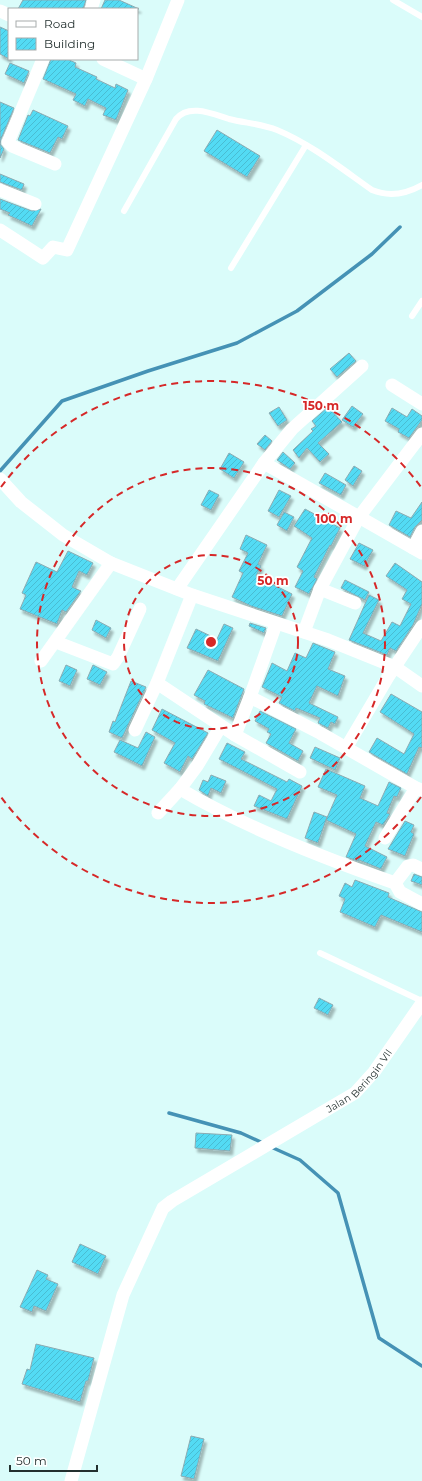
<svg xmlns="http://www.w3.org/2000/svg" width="422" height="1481" viewBox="0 0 422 1481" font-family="Montserrat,sans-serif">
<defs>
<pattern id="building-hatch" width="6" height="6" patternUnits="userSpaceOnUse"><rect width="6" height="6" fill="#53dbf4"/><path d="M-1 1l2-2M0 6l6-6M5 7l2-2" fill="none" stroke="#48bcd2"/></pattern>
<filter id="shadow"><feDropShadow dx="2.5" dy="4" stdDeviation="1" flood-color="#0004"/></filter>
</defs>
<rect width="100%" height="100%" fill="#dafcfa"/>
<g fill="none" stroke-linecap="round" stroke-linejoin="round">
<path stroke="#4592b5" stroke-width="3.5" d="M 0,471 L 62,401 L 148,371 L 237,343 L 297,311 L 372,254 L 400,227
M 169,1113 L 241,1133 L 263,1143
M 271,1147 L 300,1160 L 338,1193 L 379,1338 L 422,1366"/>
</g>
<path fill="url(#building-hatch)" stroke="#8caab1" filter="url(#shadow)" d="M 23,0 L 86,0 L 83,9 L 18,9 Z
M 105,0 L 119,0 L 139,9 L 101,9 Z
M 0,27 L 9,31 L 9,59 L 0,54 Z
M 51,59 L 67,59 L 76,63 L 75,67 L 97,77 L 96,79 L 115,88 L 116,84 L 128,90 L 116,120 L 103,115 L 106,108 L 88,99 L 85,106 L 73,100 L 76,94 L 43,79 Z
M 10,63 L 29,71 L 24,83 L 5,74 Z
M 0,102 L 14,108 L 1,139 L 0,144 L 4,149 L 0,158 Z
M 33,110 L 68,126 L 62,139 L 58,137 L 50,153 L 18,140 L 28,115 L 30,116 Z
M 217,130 L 260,156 L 247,177 L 204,151 Z
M 0,174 L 24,184 L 22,190 L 0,182 Z
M 0,199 L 32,211 L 41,209 L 32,226 L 8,215 L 10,213 L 0,209 Z
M 349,353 L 356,361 L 337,377 L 330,369 Z
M 352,406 L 363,414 L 353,427 L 342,420 Z
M 279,407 L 287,420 L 278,426 L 269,413 Z
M 328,407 L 342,422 L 318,443 L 329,454 L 320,462 L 307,448 L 299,458 L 293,450 L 313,431 L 311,429 L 316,426 L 312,421 Z
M 392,408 L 407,417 L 412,409 L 422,416 L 422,420 L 409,438 L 398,432 L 399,429 L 385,421 Z
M 265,435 L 272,441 L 265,450 L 257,444 Z
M 283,452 L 295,463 L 290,469 L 277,460 Z
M 229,453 L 244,462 L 234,478 L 220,469 Z
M 354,466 L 362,471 L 353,486 L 345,480 Z
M 325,473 L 346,485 L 341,495 L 319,483 Z
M 209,490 L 219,495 L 211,510 L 201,505 Z
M 279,490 L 291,496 L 279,517 L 268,511 Z
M 422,502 L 422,520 L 415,527 L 410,537 L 389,525 L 396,511 L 411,518 Z
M 305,509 L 340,528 L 331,546 L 330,545 L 314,577 L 317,579 L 309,594 L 295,587 L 303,571 L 297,567 L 312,538 L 294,526 Z
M 284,512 L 294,517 L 287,531 L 277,525 Z
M 246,535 L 267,545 L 258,564 L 261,566 L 256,576 L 292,594 L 282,616 L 251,606 L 232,597 L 243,573 L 239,571 L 248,553 L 240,549 Z
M 359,543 L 373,550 L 364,566 L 350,559 Z
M 68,551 L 93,563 L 87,575 L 79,571 L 72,587 L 81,591 L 66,612 L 62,610 L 57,624 L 20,609 L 26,595 L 22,593 L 36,562 L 57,572 Z
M 395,563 L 422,582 L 422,604 L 413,625 L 396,651 L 390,648 L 387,655 L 349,640 L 369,595 L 379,600 L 363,633 L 381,641 L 392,622 L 400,626 L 411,604 L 402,599 L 407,590 L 386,576 Z
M 345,580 L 369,592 L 365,600 L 341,588 Z
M 96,620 L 111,628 L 106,638 L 92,630 Z
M 250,623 L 266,628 L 264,633 L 249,626 Z
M 224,624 L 233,628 L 218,661 L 187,648 L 196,629 L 217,639 Z
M 313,643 L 335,652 L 328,669 L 345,676 L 338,696 L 317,686 L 309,703 L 338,717 L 335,724 L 331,722 L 328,728 L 318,723 L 320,718 L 296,708 L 295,711 L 279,703 L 282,697 L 262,687 L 272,663 L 287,671 L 295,653 L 306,658 Z
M 66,665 L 77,670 L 70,686 L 59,681 Z
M 93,665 L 107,672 L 100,685 L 87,679 Z
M 208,670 L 244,689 L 233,718 L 204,704 L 205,701 L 194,695 Z
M 131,681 L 146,687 L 122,738 L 109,732 L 113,721 L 115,722 Z
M 391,694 L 422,712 L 422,748 L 419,747 L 407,774 L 369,752 L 377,738 L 404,754 L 414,734 L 380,712 Z
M 162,709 L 208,733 L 192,759 L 188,756 L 180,772 L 164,763 L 175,743 L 152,730 Z
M 260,711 L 296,729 L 289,743 L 303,751 L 298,761 L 266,743 L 271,734 L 267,732 L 269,729 L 255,721 Z
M 146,732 L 155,737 L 142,766 L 114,752 L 120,740 L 138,748 Z
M 227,743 L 245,752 L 241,759 L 287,782 L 289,779 L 302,786 L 287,819 L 254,806 L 259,795 L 271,801 L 277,789 L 219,759 Z
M 315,747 L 340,758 L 335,770 L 310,758 Z
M 326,769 L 365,786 L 360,798 L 378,806 L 389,782 L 401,788 L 397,797 L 394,796 L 387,813 L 390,814 L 383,825 L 376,822 L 365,846 L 387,857 L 381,869 L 359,860 L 358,861 L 346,857 L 356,834 L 326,820 L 337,795 L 318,787 Z
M 211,775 L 226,781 L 221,793 L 211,788 L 208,796 L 199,790 L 203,780 L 208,782 Z
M 314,812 L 327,817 L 318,843 L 305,838 Z
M 405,821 L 414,825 L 411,832 L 414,834 L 405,856 L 388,849 Z
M 414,874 L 422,877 L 422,885 L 411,881 Z
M 355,880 L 389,893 L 388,897 L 422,912 L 422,932 L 381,915 L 375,927 L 340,912 L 345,899 L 339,896 L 345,883 L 352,887 Z
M 319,998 L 333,1005 L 328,1015 L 314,1008 Z
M 196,1133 L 232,1135 L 230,1151 L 195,1148 Z
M 80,1244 L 106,1256 L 98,1274 L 72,1262 Z
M 37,1270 L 48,1275 L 46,1279 L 58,1284 L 46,1311 L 34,1306 L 32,1312 L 20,1307 Z
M 36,1344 L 94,1358 L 88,1381 L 86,1381 L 80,1402 L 22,1384 L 27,1369 L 30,1370 Z
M 191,1436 L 204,1439 L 194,1479 L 181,1476 Z"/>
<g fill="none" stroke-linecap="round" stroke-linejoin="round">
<path stroke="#fff" stroke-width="6" d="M 393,0 L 422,17
M 124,211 L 176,119 C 189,103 213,114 229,119 C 245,123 262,124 277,130 C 311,144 342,169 372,190 C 389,197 406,194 422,185
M 231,268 L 306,145
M 412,316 L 422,301
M 320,953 L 422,1001"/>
<g stroke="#fff" stroke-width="13">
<path d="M 91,9 L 94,0"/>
<path d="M 0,11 L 9,15"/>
<path d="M 43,59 L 8,142 L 12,146 L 55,164"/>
<path d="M 103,59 L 146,79"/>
<path d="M 0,190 L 35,204"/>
<path d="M 0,230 L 43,258 L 53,247 L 67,250 L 146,79 L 178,0"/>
<path d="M 392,385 L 422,404"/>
<path d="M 422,434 L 359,517 L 422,553"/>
<path d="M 264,463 L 359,517 L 320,589"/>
<path d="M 0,479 L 21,502 L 63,535 L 111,563 L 192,595 L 328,640 L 395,667 L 422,686"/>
<path d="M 413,548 L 422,531"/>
<path d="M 177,589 L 264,463 L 292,429 L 362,366"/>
<path d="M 276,624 L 250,697 L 320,733 L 416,788 L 422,790"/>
<path d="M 304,632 L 320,589 L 355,603"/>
<path d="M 56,642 L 113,664 L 118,657 L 140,609"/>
<path d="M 41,661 L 111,563"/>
<path d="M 157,683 L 235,735 L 300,772"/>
<path d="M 221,726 L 197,766 L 180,789 C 246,828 323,858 395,883 L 400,892 L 422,904"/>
<path d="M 135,730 L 157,683 L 192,595"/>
<path d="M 235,735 L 250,697"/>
<path d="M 346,748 L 388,677 L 422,626"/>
<path d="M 158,813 L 180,789"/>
<path d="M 385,838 L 416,788"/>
<path d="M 395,883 L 408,866 L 413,865 L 422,869"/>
<path id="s1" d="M 71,1481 L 123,1295 L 163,1208 L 172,1201 L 355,1093 L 374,1072 L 422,1003"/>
</g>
</g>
<g fill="none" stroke="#d62828" stroke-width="2" stroke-dasharray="7 5">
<circle cx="211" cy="642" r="87"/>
<circle cx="211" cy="642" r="174"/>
<path d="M421 797A261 261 0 0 1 1 797M1 487A261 261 0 0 1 421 487"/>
</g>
<g text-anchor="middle" stroke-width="3.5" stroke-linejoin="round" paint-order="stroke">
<g font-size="10" fill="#23302f" stroke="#fff">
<text dy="4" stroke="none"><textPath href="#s1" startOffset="524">Jalan Beringin VII</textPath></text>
</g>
</g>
<circle cx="211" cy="642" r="6" fill="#d62828" stroke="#fff" stroke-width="2"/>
<g font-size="12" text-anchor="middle" font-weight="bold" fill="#d62828" stroke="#fff" stroke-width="3.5" stroke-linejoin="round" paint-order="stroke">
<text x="321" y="410">150 m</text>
<text x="334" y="523">100 m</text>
<text x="273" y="585">50 m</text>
</g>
<rect x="8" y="8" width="130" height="52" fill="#ffffff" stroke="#a7acac"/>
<rect x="16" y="21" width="20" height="6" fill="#ffffff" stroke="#a7acac"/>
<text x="44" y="28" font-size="12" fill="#23302f">Road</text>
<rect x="16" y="38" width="20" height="12" fill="url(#building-hatch)" stroke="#a7acac"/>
<text x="44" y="48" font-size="12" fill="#23302f">Building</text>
<path d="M10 1465v6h87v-6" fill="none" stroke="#23302f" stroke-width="2"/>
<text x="16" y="1465" font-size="12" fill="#23302f" stroke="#ffffff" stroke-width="3" paint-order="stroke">50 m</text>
</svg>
